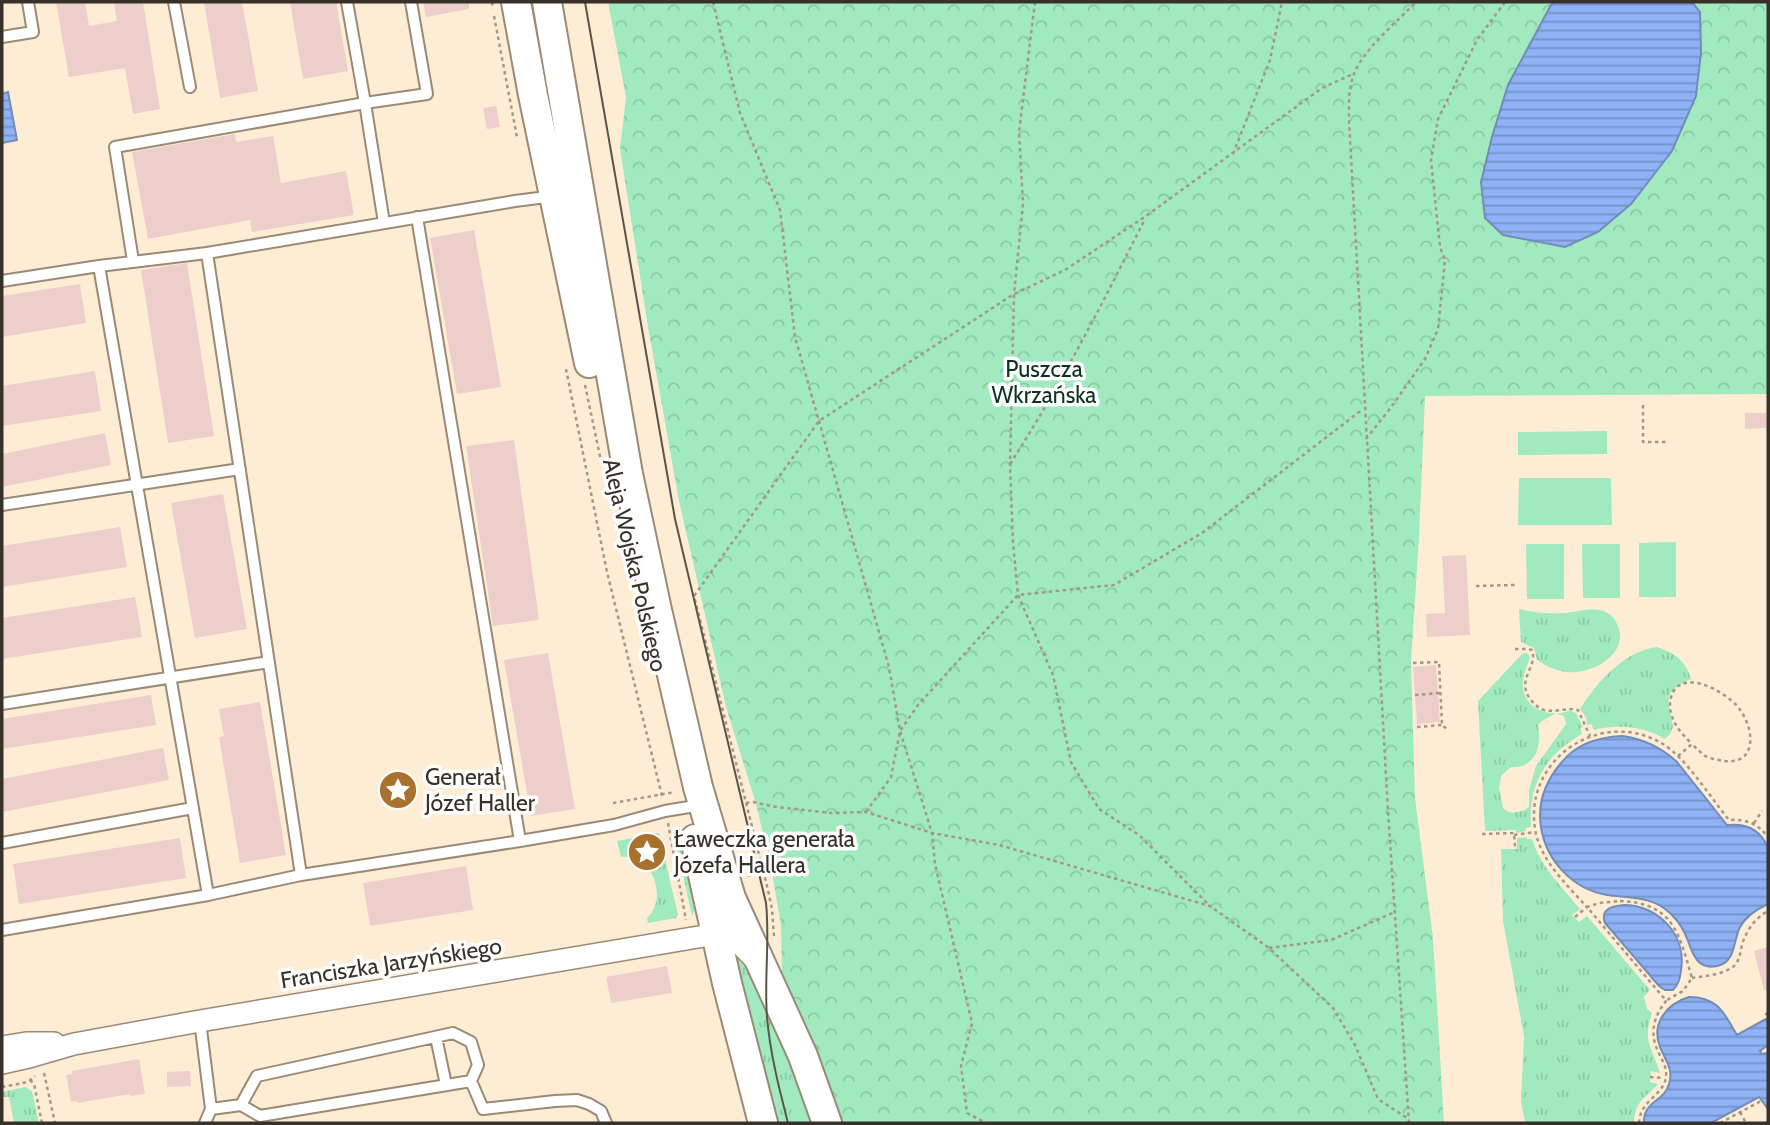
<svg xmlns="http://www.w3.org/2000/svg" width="1770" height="1125" viewBox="0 0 1770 1125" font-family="Cabin,sans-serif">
<defs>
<pattern id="grass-tufts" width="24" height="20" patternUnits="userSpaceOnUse" patternTransform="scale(1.75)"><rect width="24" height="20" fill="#a1eabf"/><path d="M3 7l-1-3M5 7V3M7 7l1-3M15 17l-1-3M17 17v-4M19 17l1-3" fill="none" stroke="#8bc9a4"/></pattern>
<pattern id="forest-crowns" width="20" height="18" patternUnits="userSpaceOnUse" patternTransform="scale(1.75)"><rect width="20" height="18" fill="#a1eabf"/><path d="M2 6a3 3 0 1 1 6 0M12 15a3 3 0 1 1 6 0" fill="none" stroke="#8bc9a4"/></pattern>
<pattern id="water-rules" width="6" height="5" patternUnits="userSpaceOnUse" patternTransform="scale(1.75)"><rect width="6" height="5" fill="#8eb2f5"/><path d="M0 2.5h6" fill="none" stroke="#7591c6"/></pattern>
</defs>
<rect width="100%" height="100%" fill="#feedd5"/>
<path fill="url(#grass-tufts)" d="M 1519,609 C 1536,613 1554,615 1572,612 C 1581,611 1590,608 1599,610 C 1606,611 1613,615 1616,622 C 1633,652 1593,675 1567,672 C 1556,671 1546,666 1537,660 L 1534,648 L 1521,642 Z
M 1657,647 C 1675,653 1686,661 1691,679 C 1661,693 1668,698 1673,727 L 1670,734 L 1665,739 C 1643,726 1618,724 1594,730 L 1591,724 L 1587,725 L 1586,717 L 1580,709 C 1597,682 1624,651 1657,647 Z
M 1526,653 L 1529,655 L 1530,658 C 1527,666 1524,673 1523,681 C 1521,701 1537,714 1556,713 L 1542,721 L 1538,725 C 1542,745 1536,769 1511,767 L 1501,776 L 1499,788 L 1503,808 C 1509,815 1522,813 1529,807 L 1529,790 L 1536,766 L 1566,724 L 1564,716 L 1557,714 L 1570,711 L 1576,713 L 1583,727 L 1580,728 L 1582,734 C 1545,755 1528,785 1531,827 L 1526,828 L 1526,831 L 1516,833 L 1516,830 L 1485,831 L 1478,701 L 1522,654 Z
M 659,833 L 678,915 L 676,918 L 648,923 L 647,918 C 669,898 652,853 621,857 L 617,841 Z
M 1527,837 L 1527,839 L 1532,839 C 1540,866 1562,887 1580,909 L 1572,915 L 1579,922 L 1587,916 L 1650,990 L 1644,997 L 1647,1009 L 1652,1013 C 1642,1042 1652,1047 1660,1073 L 1651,1071 L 1650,1082 L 1658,1084 C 1645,1099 1635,1100 1634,1123 L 1525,1122 L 1521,1102 L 1524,1036 L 1503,921 L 1501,849 L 1517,849 L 1517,838 Z
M 675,839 L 682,843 L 696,908 L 692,916 Z
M 737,945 L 818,1123 L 773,1123 L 730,946 Z
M 25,1087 L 32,1091 L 39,1123 L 14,1123 L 9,1097 L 2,1097 L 2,1092 Z"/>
<path fill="url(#forest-crowns)" d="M 608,2 L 1555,2 L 1551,5 L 1508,85 L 1672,151 L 1696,96 L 1701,52 L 1700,12 L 1692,2 L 1768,2 L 1768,394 L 1425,396 L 1419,537 L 1411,662 L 1415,798 L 1433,938 L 1444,1123 L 839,1123 L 800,1015 L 782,974 L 781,926 L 772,872 L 756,804 L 726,707 L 679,501 L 648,327 L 620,149 L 626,97 Z"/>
<path fill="#a1eabf" d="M 1607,431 L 1607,454 L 1518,455 L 1518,432 Z
M 1519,478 L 1611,478 L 1612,525 L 1518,525 Z
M 1676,542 L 1676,597 L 1639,597 L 1639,543 Z
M 1526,544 L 1564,544 L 1564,599 L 1527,599 Z
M 1582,544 L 1620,544 L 1620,598 L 1583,598 Z"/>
<path fill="url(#water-rules)" stroke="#748bb8" stroke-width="2" d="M 1555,2 L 1692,2 L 1700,12 L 1701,52 L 1696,96 L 1672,151 L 1631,204 L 1598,232 L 1565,247 L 1503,235 L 1485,218 L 1481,182 L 1492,137 L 1508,85 L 1551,5 Z
M 8,92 L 17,140 L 2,143 L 2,94 Z
M 1622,736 C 1644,739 1661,747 1677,762 L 1727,825 C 1746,823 1761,830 1768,848 L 1768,904 C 1757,909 1746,916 1740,927 C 1733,941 1736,962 1717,966 C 1698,970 1693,955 1688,941 C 1685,932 1679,922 1671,914 C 1653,896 1630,898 1607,895 C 1572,889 1546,860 1541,827 C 1537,802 1545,782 1561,763 C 1576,744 1599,737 1622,736 Z
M 1624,905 C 1658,905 1687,935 1681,970 C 1680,978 1679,984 1673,990 L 1665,990 L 1659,986 L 1605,923 C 1600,909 1612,906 1624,905 Z
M 1689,997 C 1718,997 1724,1013 1737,1035 L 1766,1019 L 1768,1023 L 1768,1045 L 1760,1051 L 1762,1054 L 1768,1053 L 1768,1109 L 1759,1097 L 1711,1123 L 1644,1123 C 1643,1101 1664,1102 1669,1084 C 1674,1069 1665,1060 1660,1047 C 1651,1024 1666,1004 1689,997 Z"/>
<path fill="#edceca" d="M 56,2 L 85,2 L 89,26 L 117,21 L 114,2 L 143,2 L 160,109 L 133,114 L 125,68 L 69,77 Z
M 204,2 L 242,2 L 258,91 L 220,98 Z
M 290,2 L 336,2 L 348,71 L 303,79 Z
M 423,2 L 469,2 L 469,9 L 426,17 Z
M 496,106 L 500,127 L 487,129 L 483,108 Z
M 235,134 L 236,142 L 273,136 L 281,183 L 346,171 L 354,215 L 252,232 L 250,220 L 148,239 L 132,152 Z
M 474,230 L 501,387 L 457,394 L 430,238 Z
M 187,263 L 214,436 L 168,443 L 141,270 Z
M 80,284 L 86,323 L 2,337 L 2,296 Z
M 95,371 L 101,411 L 2,426 L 2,386 Z
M 1745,413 L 1766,413 L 1766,428 L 1745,429 Z
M 105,433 L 111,465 L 2,487 L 2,454 Z
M 514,440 L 539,620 L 493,626 L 466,446 Z
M 223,494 L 247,629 L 195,638 L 171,503 Z
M 120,527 L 127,567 L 2,587 L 2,546 Z
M 1466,555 L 1470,635 L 1427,637 L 1426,614 L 1445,613 L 1442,556 Z
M 135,597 L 142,637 L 2,659 L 2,618 Z
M 548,653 L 575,809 L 531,816 L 504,660 Z
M 1436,665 L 1440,722 L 1417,724 L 1413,667 Z
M 151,695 L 156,725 L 2,749 L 2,719 Z
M 260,702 L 286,855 L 240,863 L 219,737 L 224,736 L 219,709 Z
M 163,748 L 169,780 L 2,812 L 2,779 Z
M 180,838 L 186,878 L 19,904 L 13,864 Z
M 466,866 L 473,910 L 370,926 L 363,883 Z
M 1768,947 L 1768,990 L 1764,990 L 1754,951 Z
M 667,966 L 672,993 L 611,1003 L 606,977 Z
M 139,1059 L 145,1094 L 130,1096 L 130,1094 L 77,1103 L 77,1101 L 71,1102 L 66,1075 L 72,1074 L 72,1071 Z
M 190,1071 L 191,1086 L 167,1087 L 167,1072 Z"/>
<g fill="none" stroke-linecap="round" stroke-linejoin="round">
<g stroke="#9a8a75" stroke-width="14">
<path id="lane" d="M 174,2 L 190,87
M 347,2 L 365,103 L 427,94 L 411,2
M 2,37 L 33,32 L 28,2
M 417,217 L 520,841
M 207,253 L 515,201 L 554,196
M 133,261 L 115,147 L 365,103 L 384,223
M 2,281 L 99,266
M 2,505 L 240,469
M 2,704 L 269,662
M 2,843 L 193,808
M 301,875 L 207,253 L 99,266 L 208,895 L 301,875 L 520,841 L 614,825 L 665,811 L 701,805
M 2,930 L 208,895
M 200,1021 L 211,1109 L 241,1105 L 260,1116 L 471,1081 L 478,1065 L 471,1042 L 453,1033 L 257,1076 L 241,1105
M 436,1037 L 446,1085
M 471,1081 L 483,1109 L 555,1101 L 577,1100 L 589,1104 L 601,1111 L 606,1123
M 205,1123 L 211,1109"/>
</g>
<g stroke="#9a8a75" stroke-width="24">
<path id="street" d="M 2,1047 L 26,1043 L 54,1043
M 2,1063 L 29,1057 L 74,1044 L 200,1021 L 716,934 L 738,942 L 756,960"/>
</g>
<g stroke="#9a8a75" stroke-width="32">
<path id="secondary" d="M 516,2 L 533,95 L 589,363
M 547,2 L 628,474 L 657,610 L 698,787 L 731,898 L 803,1056 L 827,1123
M 695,839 L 727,983 L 763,1123"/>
</g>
<path stroke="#a39786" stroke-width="2.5" stroke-dasharray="3.5 3.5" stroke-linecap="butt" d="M 492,2 L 493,9
M 713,2 L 740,113 L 780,210 L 795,337 L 889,667 L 900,731 L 932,833 L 935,864 L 972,1023 L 961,1066 L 967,1113 L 986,1123
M 1035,2 L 1019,132 L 1023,204 L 1014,294 L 1010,464 L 1013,543 L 1018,595 L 1053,675 L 1071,762 L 1099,809 L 1139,835 L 1210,906
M 494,16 L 517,137
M 1233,154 L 1270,60 L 1282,2
M 566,369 L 607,572 L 662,796
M 585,385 L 601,461
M 1643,405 L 1643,442 L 1668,442
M 1366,439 L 1392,406 L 1425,359 L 1438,329 L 1445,260 L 1440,247 L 1431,160 L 1438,119 L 1477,40 L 1505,2
M 1010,464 C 1061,385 1103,302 1145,219
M 1476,586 L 1515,585
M 1515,649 L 1527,649 L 1532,650 C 1538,667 1516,679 1530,699 C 1534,704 1538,708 1544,710 C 1556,713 1566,707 1578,710 L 1590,736
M 1413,663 L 1439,662 L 1442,725 L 1447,729
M 1415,695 L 1440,693
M 1417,727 L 1442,725
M 1678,756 L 1692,744 C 1696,748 1700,752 1704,755 C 1708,758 1714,759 1719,760 C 1758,769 1756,729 1738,707 C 1726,693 1687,669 1673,692 C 1670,698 1669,707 1671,713 C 1674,726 1683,735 1692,744
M 613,803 L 675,792
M 746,803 L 753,802 L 776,807 L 832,813 L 866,812 L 932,833 L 999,845 L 1210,906 L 1269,948 L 1333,1008 L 1355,1045 L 1378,1099 L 1407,1118
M 866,812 L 891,777 L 900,731 L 918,705 L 1018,595 L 1114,585 L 1202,533 L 1363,409
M 668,823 L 686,920
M 1754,823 L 1762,811
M 1482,834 L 1514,833 L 1515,847
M 1514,835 L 1535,832
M 748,876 L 764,872
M 1620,901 C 1674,903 1679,934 1692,978 L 1683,991 L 1667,1000 L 1663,997 L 1587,907 L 1599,903 Z
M 1575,917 L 1587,907 C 1568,886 1543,863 1536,834 C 1520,761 1600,706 1663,744 C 1687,759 1710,797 1729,820 C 1746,819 1757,823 1768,837
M 774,936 L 772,909 L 767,886 L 694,596 L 819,421 L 1014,294 L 1065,270 L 1146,216 L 1322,88 L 1353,74
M 1269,948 L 1331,940 L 1395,912
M 1692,978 C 1705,976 1723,975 1734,966 C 1740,960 1740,953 1742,945 C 1746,931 1755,918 1768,911
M 1768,1013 L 1766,1014 L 1768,1018
M 44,1073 L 55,1123
M 1650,1077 L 1664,1078
M 30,1080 L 34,1084 L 42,1123
M 2,1087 L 28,1082 L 35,1076
M 1740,1112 L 1746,1123
M 1409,1123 L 1388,811 L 1349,121 C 1349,106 1348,91 1353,77 C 1360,52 1398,21 1416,2
M 1639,1123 C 1640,1098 1668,1095 1666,1072 C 1666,1065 1660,1057 1658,1051 C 1649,1033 1654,1015 1667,1000
M 1720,1123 L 1761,1101"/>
<use href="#lane" stroke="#fff" stroke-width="10"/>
<use href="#street" stroke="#fff" stroke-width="21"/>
<use href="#secondary" stroke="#fff" stroke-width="28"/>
<path stroke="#5c5348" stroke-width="2" d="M 585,2 L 675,519 L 766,903 C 770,941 764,979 767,1017 C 770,1053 779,1088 788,1123"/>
</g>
<defs>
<g id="sight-disc" transform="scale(2.0125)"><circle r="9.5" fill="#a8712d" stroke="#fdfdfd"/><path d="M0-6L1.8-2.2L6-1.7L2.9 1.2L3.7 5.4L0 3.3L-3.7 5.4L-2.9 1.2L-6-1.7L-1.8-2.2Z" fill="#fff"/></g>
</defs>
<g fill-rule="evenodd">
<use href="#sight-disc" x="398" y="790"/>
<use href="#sight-disc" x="647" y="852"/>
</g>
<g text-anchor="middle" stroke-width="7" stroke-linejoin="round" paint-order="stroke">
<g font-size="23" fill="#0e3220" stroke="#fdfdfd">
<text x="1044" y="377">Puszcza<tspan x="1044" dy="26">Wkrzańska</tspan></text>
</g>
<g font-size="23" fill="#383129" stroke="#fdfdfd">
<text transform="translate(635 565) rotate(77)" y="8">Aleja Wojska Polskiego</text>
<text transform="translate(391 963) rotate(-9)" y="8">Franciszka Jarzyńskiego</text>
</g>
<g font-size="23" fill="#383129" stroke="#fdfdfd" text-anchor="start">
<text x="425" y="785">Generał<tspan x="425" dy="26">Józef Haller</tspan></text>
<text x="674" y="847">Ławeczka generała<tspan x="674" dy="26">Józefa Hallera</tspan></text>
</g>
</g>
<rect width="1770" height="1125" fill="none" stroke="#383129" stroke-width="7"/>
</svg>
